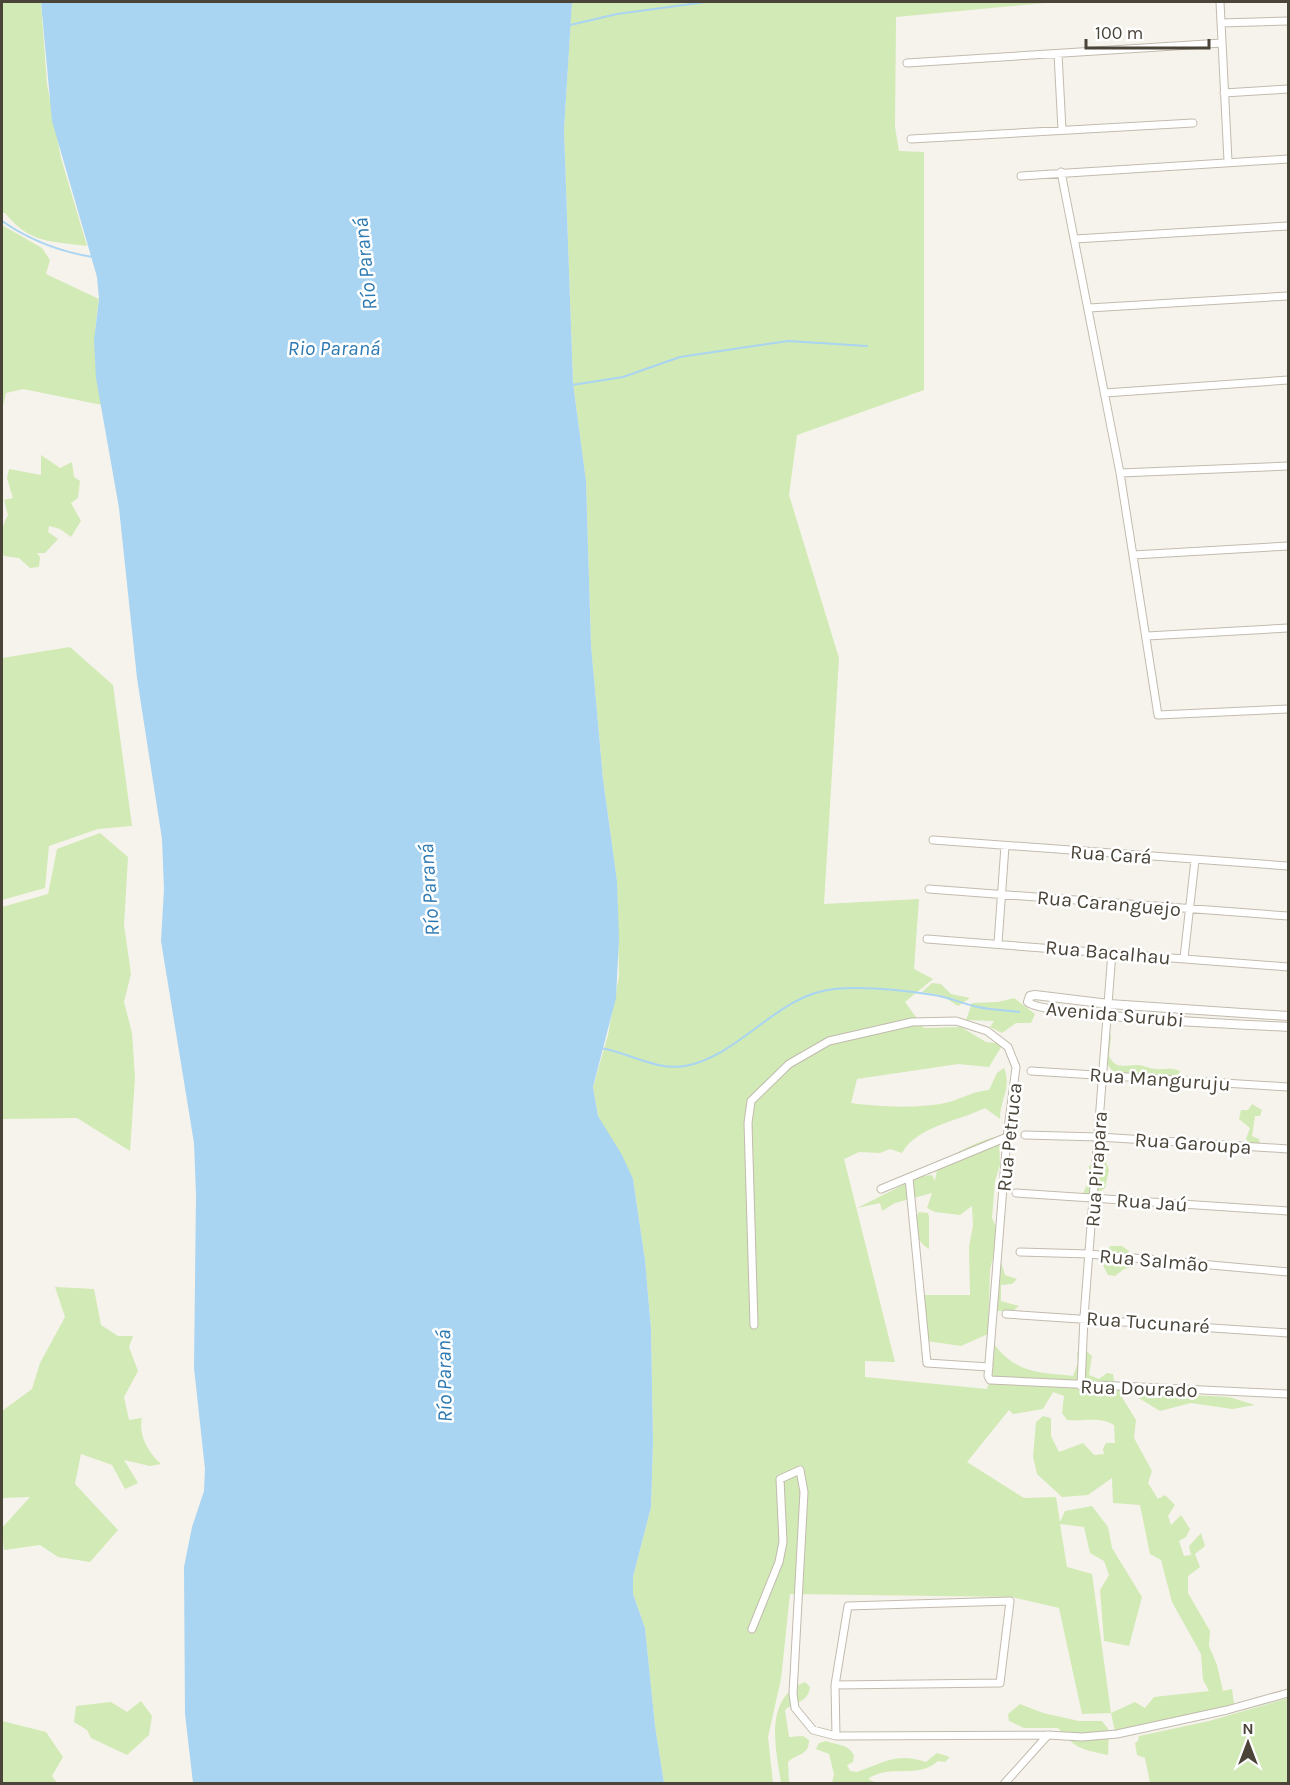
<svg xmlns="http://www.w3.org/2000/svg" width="1290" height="1785" viewBox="0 0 1290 1785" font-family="Karla,sans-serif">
<rect width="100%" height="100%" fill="#f6f3ec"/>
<path fill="#d2eab5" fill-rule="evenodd" d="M 2,2 L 41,2 L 47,84 L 61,158 L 87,246 C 51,241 30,244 5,213 L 2,213 Z
M 572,2 L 1055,2 L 896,17 L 895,127 L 899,151 L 924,152 L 924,390 L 797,435 L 789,495 L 839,658 L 824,904 L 919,899 L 914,969 L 933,979 L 905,1002 L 924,1028 L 961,1027 L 986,1042 L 1003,1044 L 989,1067 L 958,1064 L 857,1079 L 851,1103 C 880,1107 921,1109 949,1102 C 963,1098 974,1091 989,1090 L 997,1073 L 1004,1068 C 1012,1089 1000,1098 1000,1119 L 985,1108 C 959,1121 917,1126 902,1153 L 890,1149 L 880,1153 L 859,1152 L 844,1159 L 895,1362 L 865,1361 L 865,1377 L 987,1389 L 991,1376 L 987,1349 L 994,1344 C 1017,1374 1038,1372 1073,1376 L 1078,1363 L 1077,1353 L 1082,1347 L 1092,1356 L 1089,1375 L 1099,1379 L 1107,1373 L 1113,1374 L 1114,1381 L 1119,1384 L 1123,1399 L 1136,1420 L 1134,1438 L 1152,1471 L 1148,1483 L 1158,1499 L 1165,1495 L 1175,1505 L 1168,1516 L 1171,1525 L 1181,1515 L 1190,1529 L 1186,1537 L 1179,1541 L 1184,1556 L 1191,1555 L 1189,1546 L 1201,1533 L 1205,1546 L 1195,1554 L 1200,1567 L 1188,1576 L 1188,1593 L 1210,1631 L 1209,1646 L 1217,1665 L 1223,1691 L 1232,1689 L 1234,1704 L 1239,1706 L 1115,1732 L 1111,1713 L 1082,1714 L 1059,1608 L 1012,1597 L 790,1594 L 781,1679 L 768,1737 L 773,1783 L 664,1783 L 655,1726 L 645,1628 L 633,1594 L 633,1577 L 651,1507 L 653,1442 L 651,1329 L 645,1260 L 633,1179 L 598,1116 L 593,1087 L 608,1035 L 619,976 L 617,881 L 603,779 L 591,645 L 586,481 L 573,383 L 564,130 ZM 1053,1392 L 1064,1396 L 1062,1413 L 1067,1420 C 1084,1422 1098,1416 1114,1425 L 1115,1443 L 1106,1443 L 1103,1449 L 1104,1454 L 1094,1455 L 1083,1443 L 1059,1452 L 1051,1436 L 1051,1418 L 1043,1416 L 1036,1422 L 1033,1457 L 1037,1474 L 1062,1497 L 1088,1495 L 1112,1478 L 1113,1503 L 1140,1505 L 1150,1554 L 1161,1560 L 1172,1602 L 1201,1654 L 1203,1680 L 1209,1691 L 1154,1697 L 1145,1708 L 1135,1702 L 1111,1713 L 1092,1574 L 1067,1567 L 1060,1524 L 1084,1527 L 1090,1553 L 1104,1561 L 1109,1575 L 1100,1590 L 1104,1641 L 1129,1646 L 1142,1597 L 1112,1548 L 1108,1527 L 1092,1506 L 1065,1511 L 1060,1522 L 1056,1497 L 1024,1498 L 967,1462 L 1009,1410 L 1013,1414 L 1043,1409 Z
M 2,225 L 42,248 L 50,260 L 46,274 L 99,299 C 93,335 94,369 102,405 L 23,389 L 6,393 L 2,410 Z
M 41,455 L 60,468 L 72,462 L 74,477 L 80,481 L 78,498 L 71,503 L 81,521 L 71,537 L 60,529 L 49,526 L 48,532 L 58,539 L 45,553 L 37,553 L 40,557 L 39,567 L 30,568 L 19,558 L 4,556 C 0,544 1,526 8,515 L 4,500 L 13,498 L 7,478 L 9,469 L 41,475 Z
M 70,647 L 113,685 L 132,826 L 98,829 L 49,846 L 45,888 L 2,900 L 2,658 Z
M 100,833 L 128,857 L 124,925 L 131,974 L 124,1002 L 132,1033 L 135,1078 L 130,1151 L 77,1118 L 2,1119 L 2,907 L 48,894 L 57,849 Z
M 932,983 L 941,984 L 951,994 L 970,998 L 958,1006 L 941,995 L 922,992 Z
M 1014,998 L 1035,1014 L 1031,1023 L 1016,1023 L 1002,1033 L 990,1027 L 994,1021 L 966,1020 L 972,1003 L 998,1002 Z
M 1108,1030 L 1111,1036 L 1109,1056 C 1116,1070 1124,1065 1138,1065 C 1144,1065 1150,1069 1156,1069 C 1166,1070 1170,1067 1180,1071 L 1178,1077 L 1154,1077 L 1149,1073 L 1136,1076 L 1112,1071 L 1103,1058 Z
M 1252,1104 L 1262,1110 L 1260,1116 L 1255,1116 L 1252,1136 L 1259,1139 L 1260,1144 L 1249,1144 L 1246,1139 L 1250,1128 L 1239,1119 L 1241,1110 L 1248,1110 Z
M 999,1136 L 1000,1165 L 995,1181 L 992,1218 L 997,1229 L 997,1240 L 990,1270 L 988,1334 L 961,1346 L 927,1341 L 923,1295 L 970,1295 L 969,1247 L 973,1225 L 972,1206 L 960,1215 L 935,1212 L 927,1208 L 932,1193 L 895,1203 L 882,1211 L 880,1203 L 857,1208 L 919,1177 L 932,1175 L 935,1181 C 936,1177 936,1170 939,1167 C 946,1155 986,1138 999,1136 Z
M 1098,1158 L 1105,1160 L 1109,1170 L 1105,1188 L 1099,1192 L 1104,1198 L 1097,1203 L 1091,1196 L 1083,1193 L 1089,1180 L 1089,1166 Z
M 919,1212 L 928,1213 L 929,1217 L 929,1249 C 916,1242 912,1224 919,1212 Z
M 1111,1246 L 1122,1246 L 1129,1251 L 1126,1260 L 1135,1267 L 1124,1269 L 1115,1276 L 1108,1275 L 1102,1263 L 1105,1260 L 1106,1250 Z
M 1000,1259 L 1005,1275 L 1017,1279 L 1012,1284 L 1001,1285 L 1001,1301 L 1019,1306 L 1013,1311 L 997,1311 L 994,1303 Z
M 55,1287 L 94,1289 L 101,1325 L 118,1336 L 133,1336 L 129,1347 L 138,1371 L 124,1397 L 129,1420 L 142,1418 C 138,1435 148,1452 161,1464 L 150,1466 L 124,1460 L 138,1483 L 125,1489 L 112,1465 L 81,1454 L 75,1484 L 118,1530 L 90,1562 L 58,1557 L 40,1545 L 4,1550 L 2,1528 L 30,1497 L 2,1498 L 2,1411 L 32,1389 L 40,1363 L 65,1317 Z
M 1130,1383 L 1174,1384 L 1173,1394 L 1229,1397 L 1255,1405 L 1232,1409 L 1191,1403 L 1160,1411 L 1132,1394 Z
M 805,1682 L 810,1687 C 808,1703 796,1701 785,1710 L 789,1737 L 803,1736 L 809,1740 C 809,1756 797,1753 788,1762 L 789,1783 L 781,1783 C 776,1749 763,1698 805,1682 Z
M 1288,1698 L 1288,1783 L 1150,1783 L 1145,1758 L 1137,1755 L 1135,1743 L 1138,1741 L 1139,1736 L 1209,1721 Z
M 141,1701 L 152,1716 L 149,1735 L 127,1755 L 91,1738 L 87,1730 L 74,1722 L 76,1706 L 111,1702 L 127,1712 Z
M 1020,1704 L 1043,1713 L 1079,1721 L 1102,1721 L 1109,1730 L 1108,1755 C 1080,1749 1076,1749 1058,1728 L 1024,1728 L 1009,1721 L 1008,1714 Z
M 2,1721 L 46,1732 L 63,1757 L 52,1776 L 57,1783 L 2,1783 Z
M 826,1741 C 838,1746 847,1743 854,1755 L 853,1762 L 847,1765 L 850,1771 L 857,1772 C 883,1763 897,1752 926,1762 L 937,1753 L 950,1757 L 945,1762 L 938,1761 C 918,1780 890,1763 868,1779 L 877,1783 L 832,1783 L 834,1774 L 829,1754 L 816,1749 L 819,1743 Z"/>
<path fill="#a9d4f2" d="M 41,2 L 572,2 L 564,130 L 573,383 L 586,481 L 591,645 L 603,779 L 617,881 L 619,938 L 616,998 L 593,1087 L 598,1116 L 622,1155 L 633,1179 L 645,1260 L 651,1329 L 653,1442 L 651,1507 L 633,1577 L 633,1594 L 645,1628 L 655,1726 L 664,1783 L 193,1783 L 185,1714 L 184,1567 L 192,1527 L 204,1491 L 205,1469 L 194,1368 L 196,1194 L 194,1143 L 161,941 L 164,889 L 162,839 L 137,678 L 119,508 L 96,378 L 94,340 L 99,299 L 97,277 L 52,121 Z"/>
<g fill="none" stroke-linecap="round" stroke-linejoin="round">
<path stroke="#a9d4f2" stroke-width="2" d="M 570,25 L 617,14 L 706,2
M 2,221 C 28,239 61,252 93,257
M 572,385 L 623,377 L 680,357 L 788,341 L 867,346
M 601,1048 C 629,1053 657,1071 685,1066 C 742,1055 776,995 834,989 C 866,986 902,990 934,995 C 949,997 963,1004 978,1007 C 991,1010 1006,1010 1019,1012"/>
<g stroke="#c2bbae" stroke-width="9">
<path id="minor" d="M 1220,2 L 1228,161
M 1221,23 L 1288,21
M 1058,54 L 1062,130
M 907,63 L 1222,43
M 1224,93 L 1288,89
M 911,139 L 1193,123
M 1061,172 L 1120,473 L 1158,715 L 1288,709
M 1021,176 L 1288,159
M 1075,239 L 1288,226
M 1089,308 L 1288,296
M 1105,393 L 1288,380
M 1120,473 L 1288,466
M 1133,555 L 1288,546
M 1147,636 L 1288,628
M 933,840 L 1288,866
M 929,889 L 1288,916
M 927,939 L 1288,967
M 998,943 L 1005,846
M 1184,958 L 1195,860
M 1031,1071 L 1288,1087
M 1025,1135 L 1099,1137 L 1288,1149
M 909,1178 L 927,1363 L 989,1367
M 881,1189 L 1007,1137
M 1016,1193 L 1288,1211
M 1020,1252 L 1089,1254 L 1288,1272
M 1006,1314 L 1288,1333
M 754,1325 L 748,1123 L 751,1101 L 789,1064 L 829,1041 L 912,1022 L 956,1021 L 987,1031 L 1008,1047 L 1016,1067 L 1007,1137 L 988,1376 L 990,1380 L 1288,1394
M 1081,1386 L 1084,1317 L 1112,952
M 752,1629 L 779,1562 L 783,1542 L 780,1479 L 800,1470 L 804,1492 L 793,1694 L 795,1708 L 813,1730 L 836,1736 L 1048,1735 L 1082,1737 L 1117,1734 L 1227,1710 L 1288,1693
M 835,1685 L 1000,1683 L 1010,1601 L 848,1606 L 835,1685 L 836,1736
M 1004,1784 L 1048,1735"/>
</g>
<g stroke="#c2bbae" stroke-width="10">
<path id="tertiary" d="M 1288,1016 L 1109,1004 L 1035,995 L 1030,996 L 1028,1002 C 1040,1016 1255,1025 1288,1027"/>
</g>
<use href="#minor" stroke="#fff" stroke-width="7"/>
<use href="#tertiary" stroke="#fff" stroke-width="8"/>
</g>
<g text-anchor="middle" stroke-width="5" stroke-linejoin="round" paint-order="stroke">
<g font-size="20" fill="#4b4439" stroke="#fff">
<text transform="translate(1111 854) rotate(4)" y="7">Rua Cará</text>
<text transform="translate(1109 903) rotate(5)" y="7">Rua Caranguejo</text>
<text transform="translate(1108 952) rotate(5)" y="7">Rua Bacalhau</text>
<text transform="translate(1115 1014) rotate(5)" y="7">Avenida Surubi</text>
<text transform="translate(1160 1079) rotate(4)" y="7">Rua Manguruju</text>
<text transform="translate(1009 1137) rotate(-84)" y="7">Rua Petruca</text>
<text transform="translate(1193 1143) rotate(4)" y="7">Rua Garoupa</text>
<text transform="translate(1096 1169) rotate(-86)" y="7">Rua Pirapara</text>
<text transform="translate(1152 1202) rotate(4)" y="7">Rua Jaú</text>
<text transform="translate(1154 1260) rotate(5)" y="7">Rua Salmão</text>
<text transform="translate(1148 1322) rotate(4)" y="7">Rua Tucunaré</text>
<text transform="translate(1139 1388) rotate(2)" y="7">Rua Dourado</text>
</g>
<g font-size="21" font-style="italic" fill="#2e7ab2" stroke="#fff">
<text transform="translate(365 264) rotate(-96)" y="7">Río Paraná</text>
<text x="334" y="355">Rio Paraná</text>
<text transform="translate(429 890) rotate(-94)" y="7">Río Paraná</text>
<text transform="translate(444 1376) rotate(-91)" y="7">Río Paraná</text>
</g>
</g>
<rect width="1290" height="1785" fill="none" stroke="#4b4439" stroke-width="6"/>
<g transform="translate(1248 1743)" stroke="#ffffff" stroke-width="4.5" paint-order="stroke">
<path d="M0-4.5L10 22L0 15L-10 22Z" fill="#4b4439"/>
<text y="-9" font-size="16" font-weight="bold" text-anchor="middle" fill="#4b4439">N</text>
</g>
<path d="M1086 39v9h123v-9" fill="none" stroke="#4b4439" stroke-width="3"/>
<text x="1095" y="39" font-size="18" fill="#4b4439" stroke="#ffffff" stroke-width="4.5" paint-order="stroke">100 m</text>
</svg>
